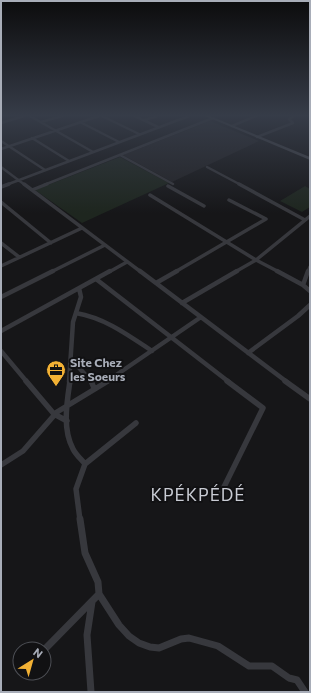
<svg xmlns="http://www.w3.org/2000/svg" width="311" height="693" viewBox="0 0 311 693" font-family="Commissioner,sans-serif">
<rect width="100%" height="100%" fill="#161618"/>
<path fill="#222225" d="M 210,121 L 259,141 L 172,182 L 123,155 Z"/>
<path fill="#1e261f" d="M 120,157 L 169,183 L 82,223 L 35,190 Z
M 305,186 L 310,189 L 310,207 L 302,212 L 280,201 Z"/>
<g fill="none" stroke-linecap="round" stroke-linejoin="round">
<path stroke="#37383d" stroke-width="2.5" d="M 30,116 L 93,152
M 102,116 L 139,134
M 135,116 L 158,127
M 145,120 L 157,116
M 41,122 L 62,116
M 80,122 L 119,142
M 1,123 L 24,116
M 232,126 L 256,116
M 257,137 L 293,123 L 289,119 L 294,116
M 32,138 L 69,161
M 1,141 L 45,170
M 1,149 L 99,116
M 120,155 L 173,184
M 1,167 L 25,185
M 207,167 L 241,185
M 6,185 L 189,116
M 44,185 L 213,118"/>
<path stroke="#37383d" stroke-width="3.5" d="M 24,184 L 141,272
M 239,184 L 305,220
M 168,186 L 204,206
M 1,187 L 9,184
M 32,190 L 47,184
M 150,195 L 256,260 L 235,272
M 229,200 L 266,219
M 1,202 L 51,243
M 1,243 L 19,257
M 1,266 L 82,228
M 51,272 L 105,245
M 109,272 L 127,262
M 175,272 L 266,219
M 279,272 L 256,260 L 310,216
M 308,272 L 310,267"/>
<path stroke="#37383d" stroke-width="4.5" d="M 140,271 L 287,382
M 277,271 L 303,285 L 310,291
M 96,279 L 229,382
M 156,283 L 177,271
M 303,285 L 308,271
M 1,297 L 53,271
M 182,303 L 237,271
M 76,313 C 105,318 128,335 152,351
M 1,331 L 110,271
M 1,351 L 27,382
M 248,353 L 298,316 L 310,305
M 72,360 L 92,382
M 69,382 L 73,322 L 81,297 L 79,288
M 106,382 L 201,317"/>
<path stroke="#37383d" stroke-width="5.5" d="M 26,381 L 54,414 L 67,421
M 70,381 C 67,402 62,429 73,449 C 76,455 81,459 85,464 L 76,489 L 80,520
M 91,381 L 94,388
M 285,381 L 310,399
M 85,464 L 136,423
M 1,465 L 23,451 L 57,412 L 108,381
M 221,493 L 263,408 L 227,381"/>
<path stroke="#37383d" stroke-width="7" d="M 80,519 L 85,553 L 98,582 L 99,594 L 119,625 L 129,636 L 139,643 L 150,647 L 159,648 L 181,639 L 189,638 L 218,646 L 249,666 L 272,666 L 289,678 L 297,680 L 305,692
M 44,650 L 99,594
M 91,692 L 87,635 L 92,602"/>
<path fill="#45474d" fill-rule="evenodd" d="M 205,116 L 210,116 L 310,157 L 310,160 Z"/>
</g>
<linearGradient id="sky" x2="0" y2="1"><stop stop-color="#0c0c0d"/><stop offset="0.54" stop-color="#363c48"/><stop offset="1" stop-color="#363c48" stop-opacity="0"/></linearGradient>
<rect width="311" height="213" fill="url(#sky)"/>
<defs>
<g id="office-pin" transform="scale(1)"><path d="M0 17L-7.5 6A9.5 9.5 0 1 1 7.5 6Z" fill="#f2b134" stroke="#111113"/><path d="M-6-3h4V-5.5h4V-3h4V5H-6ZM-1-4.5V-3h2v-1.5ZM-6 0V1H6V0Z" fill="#111"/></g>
</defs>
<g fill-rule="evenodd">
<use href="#office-pin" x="56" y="370"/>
</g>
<g text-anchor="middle" stroke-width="4" stroke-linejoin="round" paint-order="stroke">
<g font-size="12" font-weight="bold" fill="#a8adb8" stroke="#111113" text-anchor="start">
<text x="70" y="367">Site Chez<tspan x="70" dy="14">les Soeurs</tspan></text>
</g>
<g font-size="17" letter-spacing="1" fill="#c9ccd4" stroke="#111113">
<text x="198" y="501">KPÉKPÉDÉ</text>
</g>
</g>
<rect width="311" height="693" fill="none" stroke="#a8adb8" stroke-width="4"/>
<g transform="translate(32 661) rotate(37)"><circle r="19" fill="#111113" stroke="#4d4f55"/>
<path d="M0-3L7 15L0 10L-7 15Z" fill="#f2b134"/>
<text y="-6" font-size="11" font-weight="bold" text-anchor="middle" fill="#a8adb8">N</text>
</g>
</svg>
